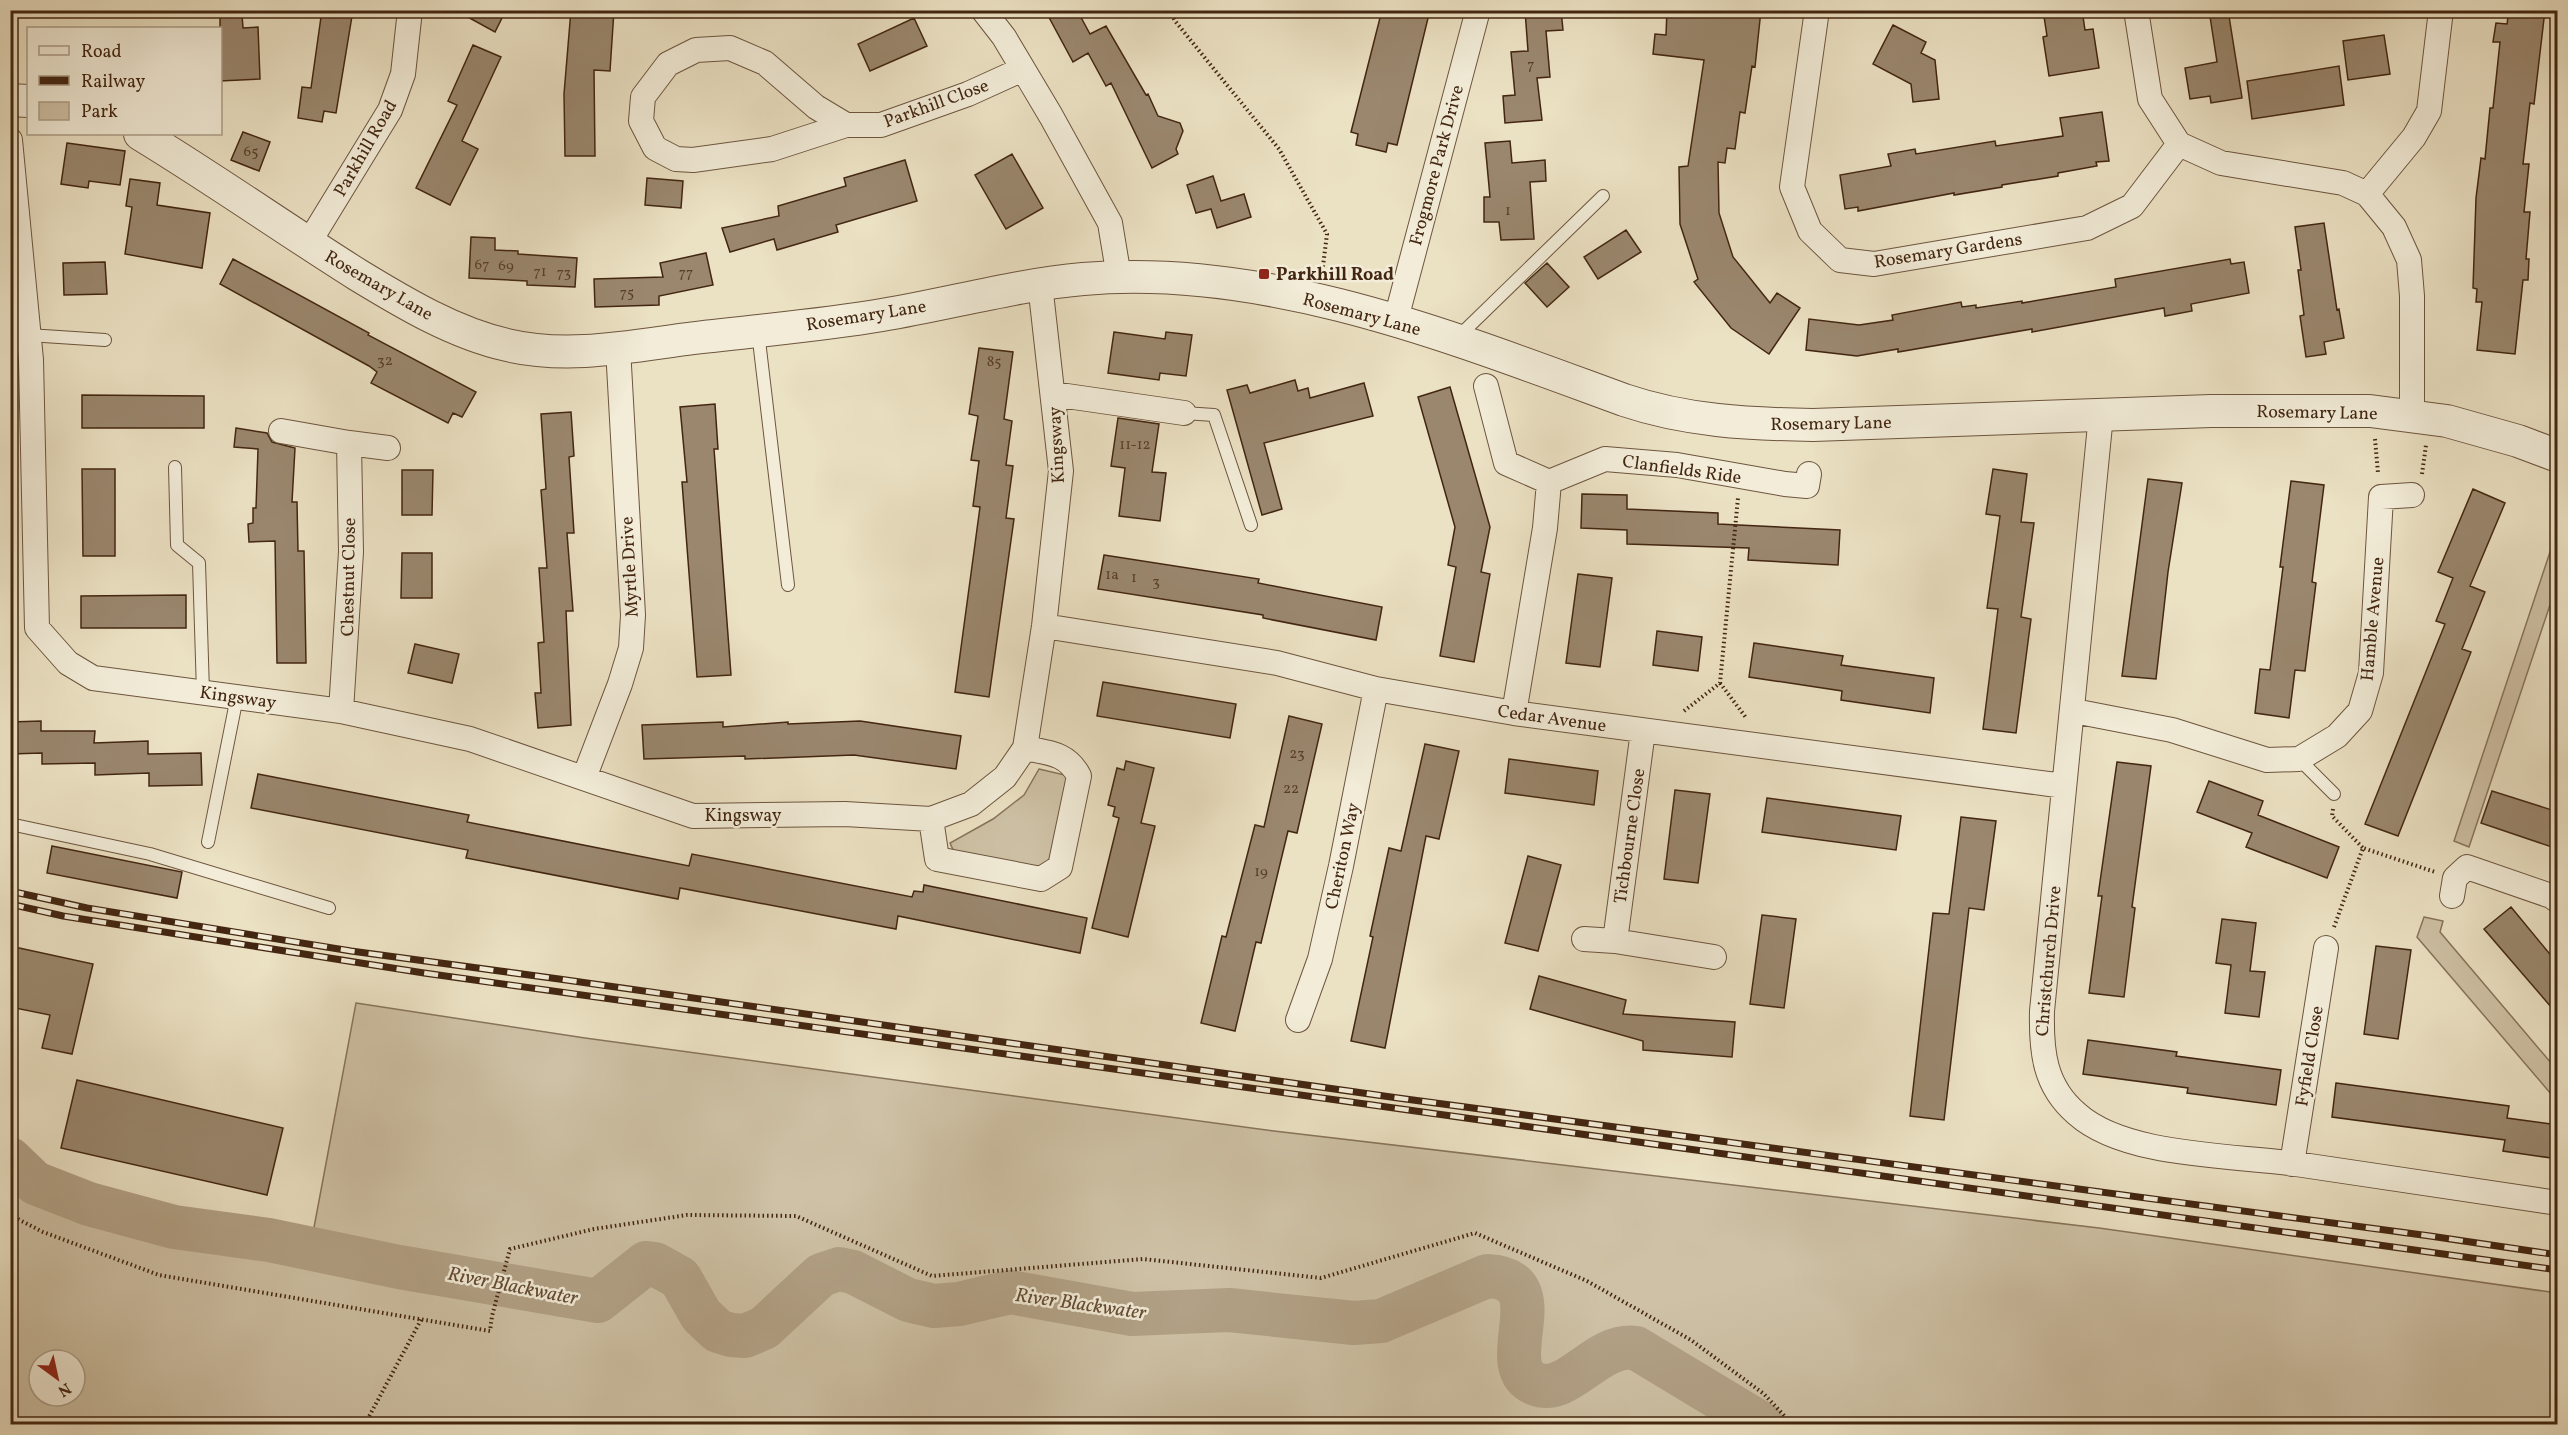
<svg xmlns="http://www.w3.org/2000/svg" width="2568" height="1435" viewBox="0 0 2568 1435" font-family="Vollkorn,serif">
<rect width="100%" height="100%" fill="#ebe1c3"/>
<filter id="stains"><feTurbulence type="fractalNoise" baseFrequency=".00333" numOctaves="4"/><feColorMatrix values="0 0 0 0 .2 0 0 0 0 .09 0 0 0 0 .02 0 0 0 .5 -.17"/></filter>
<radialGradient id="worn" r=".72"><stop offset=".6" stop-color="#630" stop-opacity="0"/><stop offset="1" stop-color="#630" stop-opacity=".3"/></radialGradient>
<path fill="#cec1a5" stroke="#88745b" stroke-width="1.5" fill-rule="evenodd" d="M 2557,531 L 2557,584 L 2469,847 L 2454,841 Z
M 1039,769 L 1069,776 L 1054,854 L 1040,870 L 955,854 L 950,843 L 993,819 L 1024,795 Z
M 2424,917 L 2443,921 L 2440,932 L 2557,1070 L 2557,1101 L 2417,937 Z
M 356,1003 L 585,1038 L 1274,1131 L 2099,1228 L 2557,1293 L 2557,1424 L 11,1424 L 11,1180 L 27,1195 L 92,1219 L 166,1240 L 272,1256 L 307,1265 ZM 39,1360 L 75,1360 L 75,1396 L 39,1396 Z"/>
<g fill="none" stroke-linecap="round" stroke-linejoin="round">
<path stroke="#b2a186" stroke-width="44" d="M 10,1159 L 35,1183 L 89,1204 L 174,1227 L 269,1240 L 399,1267 L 598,1301 L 646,1263 L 655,1264 L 680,1278 L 701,1315 L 718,1331 L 731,1335 L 745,1336 L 764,1328 L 821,1275 L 839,1269 L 853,1272 L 908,1300 L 934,1306 L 959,1304 L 1010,1292 L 1132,1314 L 1229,1310 L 1354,1323 L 1381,1321 L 1487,1276 C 1560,1279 1490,1366 1536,1384 C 1568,1397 1597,1342 1636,1348 L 1762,1424"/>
</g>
<path fill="#9a876e" stroke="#432611" stroke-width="1.5" d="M 322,10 L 353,10 L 336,113 L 324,111 L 322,122 L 298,118 L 302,87 L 311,88 Z
M 455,10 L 506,10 L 495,32 Z
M 571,10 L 614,10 L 610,71 L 594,70 L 595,156 L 565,156 L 564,94 Z
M 1045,10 L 1077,10 L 1090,34 L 1106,26 L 1146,95 L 1148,94 L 1158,116 L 1180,123 L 1183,131 L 1176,149 L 1178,154 L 1152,168 L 1111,83 L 1106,86 L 1088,53 L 1073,62 Z
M 1382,10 L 1430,10 L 1397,145 L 1388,143 L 1386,152 L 1356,145 L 1358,134 L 1351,132 Z
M 1525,10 L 1561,10 L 1563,30 L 1546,31 L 1550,77 L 1537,78 L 1542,120 L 1505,123 L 1503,96 L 1515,95 L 1511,52 L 1528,51 Z
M 1667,10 L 1761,10 L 1755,67 L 1752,66 L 1745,113 L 1740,112 L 1735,149 L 1727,148 L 1725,163 L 1718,162 L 1719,213 L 1733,257 L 1770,303 L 1777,293 L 1800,308 L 1769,354 L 1731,328 L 1694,282 L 1698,279 L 1680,224 L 1679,167 L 1688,166 L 1704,60 L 1653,54 L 1655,34 L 1666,35 Z
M 2043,10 L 2082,10 L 2085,30 L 2093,29 L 2099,68 L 2049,76 L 2043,37 L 2047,36 Z
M 2209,10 L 2228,10 L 2242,98 L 2211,103 L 2210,96 L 2190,99 L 2185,68 L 2217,62 Z
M 2509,10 L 2545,10 L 2534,104 L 2530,103 L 2523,164 L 2529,164 L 2524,212 L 2530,212 L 2526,259 L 2529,259 L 2528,280 L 2523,280 L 2515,354 L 2477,350 L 2482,302 L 2476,302 L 2477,289 L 2473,288 L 2476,198 L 2481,158 L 2485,159 L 2490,108 L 2493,108 L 2500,42 L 2493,42 L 2496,23 L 2507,24 Z
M 242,15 L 243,28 L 258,27 L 260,79 L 220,81 L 220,16 Z
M 914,18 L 927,46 L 870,71 L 858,44 Z
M 1893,25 L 1926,42 L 1921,53 L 1935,60 L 1939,99 L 1913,102 L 1911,84 L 1873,64 Z
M 2384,35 L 2390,74 L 2348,80 L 2343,41 Z
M 473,45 L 501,57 L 462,141 L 478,149 L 450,205 L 416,188 L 457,105 L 448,101 Z
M 2339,66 L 2344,105 L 2252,119 L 2247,81 Z
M 2102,112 L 2109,161 L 2096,162 L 2097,166 L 2058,173 L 2058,176 L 2002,185 L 2002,187 L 1954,195 L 1954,193 L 1858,211 L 1858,207 L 1845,209 L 1840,175 L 1891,166 L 1888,154 L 1915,149 L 1916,154 L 1995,141 L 1996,146 L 2063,136 L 2060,118 Z
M 243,132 L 270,142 L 259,171 L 231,160 Z
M 1510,141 L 1512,163 L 1545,160 L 1546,181 L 1530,182 L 1534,239 L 1501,240 L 1499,222 L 1484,222 L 1484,197 L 1490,197 L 1485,143 Z
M 67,143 L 125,151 L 120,185 L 89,181 L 88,188 L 61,184 Z
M 1012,154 L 1043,208 L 1006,229 L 975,175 Z
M 905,160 L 917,201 L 836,225 L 838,232 L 777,250 L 774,239 L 730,252 L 722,228 L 779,216 L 778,206 L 846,186 L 844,178 Z
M 1213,176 L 1221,201 L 1244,194 L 1251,217 L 1217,228 L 1211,209 L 1196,213 L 1187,185 Z
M 647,178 L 683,181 L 681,208 L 645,205 Z
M 130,179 L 160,183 L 157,205 L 210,213 L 202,268 L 125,254 L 132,207 L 126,206 Z
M 2324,223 L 2337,310 L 2339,309 L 2344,338 L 2324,342 L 2326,354 L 2306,357 L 2300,316 L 2304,315 L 2298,270 L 2301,270 L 2295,227 Z
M 1626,230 L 1641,252 L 1598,279 L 1584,257 Z
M 471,237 L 495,238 L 495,250 L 518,251 L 518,254 L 577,258 L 575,287 L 527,285 L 527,281 L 469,278 Z
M 706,253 L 713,285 L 659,296 L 659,305 L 595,307 L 594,279 L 663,277 L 660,263 Z
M 233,259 L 369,333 L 368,335 L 476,392 L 462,417 L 453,413 L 448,423 L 371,383 L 377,372 L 369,366 L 220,284 Z
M 2230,259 L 2231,264 L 2244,262 L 2249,293 L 2191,304 L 2192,311 L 2165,316 L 2164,308 L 2032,332 L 2032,329 L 1898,352 L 1898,349 L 1857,356 L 1806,350 L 1809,319 L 1859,325 L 1893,320 L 1892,315 L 1961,302 L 1962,307 L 1976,305 L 1976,308 L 2022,301 L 2022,303 L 2116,287 L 2115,279 Z
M 105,262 L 107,294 L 64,295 L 63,263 Z
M 1547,263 L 1569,287 L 1547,307 L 1525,283 Z
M 1114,332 L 1165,339 L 1166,332 L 1192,335 L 1186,376 L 1160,373 L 1159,380 L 1108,373 Z
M 979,348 L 1013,352 L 1004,419 L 1012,421 L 1006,465 L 1013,466 L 1006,518 L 1014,519 L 989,697 L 955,692 L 980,507 L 973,506 L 979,461 L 971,460 L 978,416 L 969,414 Z
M 1295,380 L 1298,391 L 1308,388 L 1310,398 L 1364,383 L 1373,416 L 1264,443 L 1282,509 L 1262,515 L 1227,390 L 1247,385 L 1250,393 Z
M 1450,387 L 1490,527 L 1481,572 L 1490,574 L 1474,662 L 1440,656 L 1456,567 L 1448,565 L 1455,527 L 1418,397 Z
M 82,395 L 204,396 L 204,428 L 82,428 Z
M 715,404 L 718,449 L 714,449 L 731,675 L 697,677 L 682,482 L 687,482 L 680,407 Z
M 571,412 L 574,456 L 569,457 L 574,533 L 567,533 L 573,611 L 566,611 L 571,725 L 538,728 L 535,693 L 541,693 L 538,643 L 544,642 L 539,568 L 547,568 L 541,490 L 546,489 L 541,414 Z
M 1118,418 L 1159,424 L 1152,472 L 1166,473 L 1160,521 L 1119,516 L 1125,468 L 1111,466 Z
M 236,428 L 267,433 L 272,442 L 295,448 L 292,502 L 297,502 L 298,551 L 304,551 L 306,663 L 277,663 L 275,541 L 249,542 L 248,524 L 253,523 L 253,508 L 256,508 L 258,449 L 234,447 Z
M 82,469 L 115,469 L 115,556 L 83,556 Z
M 1993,469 L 2027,474 L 2021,522 L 2034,523 L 2021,617 L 2031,619 L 2016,733 L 1983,729 L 1998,609 L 1987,608 L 2000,516 L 1986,514 Z
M 402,470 L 433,470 L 432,515 L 402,515 Z
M 2148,479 L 2182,483 L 2168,572 L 2156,679 L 2122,676 Z
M 2291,481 L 2324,485 L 2312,582 L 2316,583 L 2305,671 L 2295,670 L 2289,718 L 2255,713 L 2260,669 L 2270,670 L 2283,567 L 2280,567 Z
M 2473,489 L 2505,503 L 2470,586 L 2485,592 L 2462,649 L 2471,652 L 2398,836 L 2365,824 L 2445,624 L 2436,621 L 2453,578 L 2438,572 Z
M 1582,494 L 1627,495 L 1627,509 L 1718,513 L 1718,524 L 1840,530 L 1838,565 L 1748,560 L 1749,548 L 1627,544 L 1627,530 L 1581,528 Z
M 402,553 L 432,553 L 432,598 L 401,598 Z
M 1104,555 L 1259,579 L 1258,583 L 1382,607 L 1376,640 L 1263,618 L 1263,615 L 1098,589 Z
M 1578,574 L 1612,578 L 1600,667 L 1566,663 Z
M 186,595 L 186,628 L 81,628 L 81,596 Z
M 1657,631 L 1702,637 L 1698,671 L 1653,665 Z
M 1754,643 L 1843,656 L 1841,665 L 1934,678 L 1930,713 L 1841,700 L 1842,691 L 1749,677 Z
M 415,644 L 459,654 L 452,683 L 408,673 Z
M 1103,682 L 1236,704 L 1230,738 L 1097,716 Z
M 1289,716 L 1322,724 L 1297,833 L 1288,831 L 1261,943 L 1256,942 L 1235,1031 L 1201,1023 L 1222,936 L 1226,937 L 1255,825 L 1264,827 Z
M 41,721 L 41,731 L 95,731 L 94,743 L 148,741 L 148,754 L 201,753 L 202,785 L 149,786 L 149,773 L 95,775 L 95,763 L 42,764 L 42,753 L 10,754 L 10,722 Z
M 860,721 L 961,736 L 956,769 L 854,755 L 745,759 L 745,756 L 644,759 L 642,725 L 723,722 L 723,727 L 788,722 L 788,724 Z
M 1425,744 L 1459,751 L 1439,839 L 1426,836 L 1385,1048 L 1351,1041 L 1373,937 L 1370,936 L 1389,848 L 1401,851 Z
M 1509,759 L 1598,771 L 1594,805 L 1505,793 Z
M 1126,761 L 1154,768 L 1141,823 L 1155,826 L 1128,937 L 1092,928 L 1119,818 L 1113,816 L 1115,807 L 1108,805 L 1117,768 L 1124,770 Z
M 2117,762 L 2151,766 L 2132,907 L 2135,908 L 2124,997 L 2089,993 L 2102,896 L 2098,896 Z
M 258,774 L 469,815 L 467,822 L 689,866 L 692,854 L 912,897 L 914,891 L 923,892 L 924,885 L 1087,918 L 1080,953 L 898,916 L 896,929 L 680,888 L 678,899 L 466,858 L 468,850 L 251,808 Z
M 2209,781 L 2263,801 L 2258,815 L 2339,847 L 2327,878 L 2246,847 L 2252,833 L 2197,812 Z
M 1675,790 L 1710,794 L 1698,883 L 1664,879 Z
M 2492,791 L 2558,812 L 2558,849 L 2481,823 Z
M 1767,798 L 1901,816 L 1896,850 L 1762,832 Z
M 1961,817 L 1996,821 L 1984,910 L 1969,908 L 1944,1120 L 1910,1116 L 1933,913 L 1949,914 Z
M 52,846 L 182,872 L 177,898 L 47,873 Z
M 1528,856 L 1561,865 L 1538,951 L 1505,943 Z
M 2511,907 L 2558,964 L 2558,1015 L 2484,929 Z
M 1762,915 L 1796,919 L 1784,1008 L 1750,1004 Z
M 2222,919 L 2256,923 L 2250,971 L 2265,972 L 2259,1017 L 2225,1013 L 2231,965 L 2216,963 Z
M 10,946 L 93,964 L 72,1054 L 42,1048 L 50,1015 L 10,1007 Z
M 2376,946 L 2411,950 L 2398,1039 L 2364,1034 Z
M 1539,976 L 1626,1000 L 1623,1014 L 1735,1022 L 1732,1057 L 1643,1050 L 1643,1041 L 1530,1009 Z
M 2088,1040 L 2177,1052 L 2176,1056 L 2281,1070 L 2276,1105 L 2187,1093 L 2188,1088 L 2083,1074 Z
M 77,1080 L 283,1128 L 267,1195 L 61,1148 Z
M 2336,1083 L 2509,1106 L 2507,1118 L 2558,1125 L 2558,1159 L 2503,1151 L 2505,1140 L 2332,1117 Z"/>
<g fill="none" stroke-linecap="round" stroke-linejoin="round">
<g stroke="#6d553e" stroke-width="14">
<path id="service" d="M 758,332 L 788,585
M 28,335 L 105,340
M 1457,338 L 1603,196
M 1184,413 L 1214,415 L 1251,525
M 175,467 L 177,545 L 199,563 L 203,692
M 2299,759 L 2334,794
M 10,824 L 150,854 L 329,908
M 208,842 L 237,697"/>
</g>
<g stroke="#6d553e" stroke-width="26">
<path id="minor" d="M 983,10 L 1004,37 L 1051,116 L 1110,223 L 1119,277
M 1817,10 L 1792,187 L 1810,231 L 1840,260 L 1874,264 L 2087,228 L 2132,206 L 2179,144
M 2136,10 L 2150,99 L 2179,144 L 2221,163 L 2343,183 L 2367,194 L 2394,227 L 2409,260 L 2412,296 L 2412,415
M 846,125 L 816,107 L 765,63 L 730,48 L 696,50 L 668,64 L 643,97 L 641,121 L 655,148 L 676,159 L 693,160 L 772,149 L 846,125 L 881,125 L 968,94 L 1023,69
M 10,140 L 31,360 L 37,628 L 68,663 L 93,678 L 341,711 L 470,739 L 693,816 L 845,814 L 931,819 L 971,804 L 1005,777 L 1025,748 L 1044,626 L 1061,471 L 1040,284
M 2367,194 L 2414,137 L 2429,111 L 2441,10
M 308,244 L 390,110 L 403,74 L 410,10
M 1396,319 L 1478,10
M 1486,386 L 1506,463 L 1549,482
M 1053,394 L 1184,413
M 2101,415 L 2042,1011 C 2041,1051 2044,1086 2077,1114 C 2125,1157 2233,1155 2296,1164 C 2383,1177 2470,1190 2558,1203
M 281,431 L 349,443 L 351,552 L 341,711
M 349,443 L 388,448
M 1044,626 L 1277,663 L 1376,689 L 1514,713 L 2064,786
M 2074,711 L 2172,730 L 2267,760 L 2299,759 L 2337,736 L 2360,711 L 2371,673 L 2381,497 L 2412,495
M 1514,713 L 1545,528 L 1549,482 L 1605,459 L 1677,465 L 1785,484 L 1807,486 L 1809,474
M 1643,731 L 1615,941 L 1714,957
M 584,778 L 620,684 L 631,648 L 633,615 L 618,348
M 931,819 L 937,859 L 1041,879 L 1060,867 L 1079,776 C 1067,753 1049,753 1025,748
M 2452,896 L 2455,878 L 2467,867 L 2551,896 L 2558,901
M 1584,939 L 1615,941
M 1298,1020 L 1320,959 L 1341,866 L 1376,689
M 2292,1164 L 2326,948"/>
</g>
<g stroke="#6d553e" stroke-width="34">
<path id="tertiary" d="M 10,100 L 28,101
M 140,134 C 214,179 285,229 358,275 C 404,303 454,333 507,345 C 566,359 627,347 687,339 C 752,331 817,326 882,315 C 949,304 1015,285 1083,279 C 1268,263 1454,338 1624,400 C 1686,421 1748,424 1813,425 L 2211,411 L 2370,411 L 2447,421 L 2518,441 L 2558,456"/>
</g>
<path stroke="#432611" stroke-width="4" stroke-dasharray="1.5 3" stroke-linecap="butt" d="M 1170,10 L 1175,21 L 1279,149 L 1327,234 L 1322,274
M 2375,439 L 2378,473
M 2422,474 L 2426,445
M 1720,683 L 1747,719
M 1684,711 L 1720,683 L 1738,498
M 2333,809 L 2332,816 L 2363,848
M 2334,927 L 2363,848 L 2435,872
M 10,1215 L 43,1232 L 159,1275 L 490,1331 L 492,1316 L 510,1249 L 594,1229 L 687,1215 L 796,1216 L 932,1276 L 1143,1259 L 1321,1278 L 1475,1233 L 1587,1281 L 1691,1340 L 1764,1394 L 1792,1424
M 365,1424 L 422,1318"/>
<use href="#service" stroke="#f2ecd8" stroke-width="12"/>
<use href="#minor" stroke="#f2ecd8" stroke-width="24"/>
<use href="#tertiary" stroke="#f2ecd8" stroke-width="32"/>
<g stroke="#432611" stroke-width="7">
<path id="rail" d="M 10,891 L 87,908 L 351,951 L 559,979 L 1398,1098 L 2430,1236 L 2558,1255
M 10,904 L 63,916 L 424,973 L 2558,1270"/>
</g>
<use href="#rail" stroke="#f2ecd8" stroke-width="4.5" stroke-dasharray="14" stroke-linecap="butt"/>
</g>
<rect fill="#8f2418" stroke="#f2ecd8" stroke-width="2" x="1258" y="268" width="12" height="12" rx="3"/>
<g text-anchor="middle" stroke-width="5" stroke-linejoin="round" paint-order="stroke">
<g font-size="15" fill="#593e28">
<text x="1531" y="69">7</text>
<text x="251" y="156">65</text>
<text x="1508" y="215">1</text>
<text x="482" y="269">67</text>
<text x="506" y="270">69</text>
<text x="540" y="276">71</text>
<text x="564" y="277">73</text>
<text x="686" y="277">77</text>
<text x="627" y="297">75</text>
<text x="385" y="365">32</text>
<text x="994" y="366">85</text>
<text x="1135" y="449">11-12</text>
<text x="1112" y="579">1a</text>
<text x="1134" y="582">1</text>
<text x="1156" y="586">3</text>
<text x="1297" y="758">23</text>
<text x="1291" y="793">22</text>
<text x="1261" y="876">19</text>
</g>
<g font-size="18" fill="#432611" stroke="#f2ecd8">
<text transform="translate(936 103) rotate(-20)" y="6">Parkhill Close</text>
<text transform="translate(365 148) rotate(-60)" y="6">Parkhill Road</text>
<text transform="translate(1436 165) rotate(-75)" y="6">Frogmore Park Drive</text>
<text transform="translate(1948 250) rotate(-9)" y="6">Rosemary Gardens</text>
<text transform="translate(379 285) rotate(30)" y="6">Rosemary Lane</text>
<text transform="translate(1362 314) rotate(15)" y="6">Rosemary Lane</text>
<text transform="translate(866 315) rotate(-9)" y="6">Rosemary Lane</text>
<text transform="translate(2317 412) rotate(1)" y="6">Rosemary Lane</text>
<text transform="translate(1831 423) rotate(-1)" y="6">Rosemary Lane</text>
<text transform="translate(1056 445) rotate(-93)" y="6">Kingsway</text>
<text transform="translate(1682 469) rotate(8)" y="6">Clanfields Ride</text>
<text transform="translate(629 567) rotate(-93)" y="6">Myrtle Drive</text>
<text transform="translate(348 577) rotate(-89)" y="6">Chestnut Close</text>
<text transform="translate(2372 619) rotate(-85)" y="6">Hamble Avenue</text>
<text transform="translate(238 697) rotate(8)" y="6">Kingsway</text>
<text transform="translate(1552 718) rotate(8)" y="6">Cedar Avenue</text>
<text x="743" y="821">Kingsway</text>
<text transform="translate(1629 836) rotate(-82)" y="6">Tichbourne Close</text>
<text transform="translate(1342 856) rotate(-78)" y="6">Cheriton Way</text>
<text transform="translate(2048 961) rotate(-85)" y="6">Christchurch Drive</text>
<text transform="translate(2309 1056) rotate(-81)" y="6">Fyfield Close</text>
</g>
<g font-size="18" font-weight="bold" fill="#432611" stroke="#f2ecd8" text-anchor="start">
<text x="1276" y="280">Parkhill Road</text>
</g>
<g font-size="20" font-style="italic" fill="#644b34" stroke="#f2ecd8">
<text transform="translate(513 1285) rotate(11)" y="7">River Blackwater</text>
<text transform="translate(1081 1303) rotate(8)" y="7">River Blackwater</text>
</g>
</g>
<rect width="2568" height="1435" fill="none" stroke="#ebe1c3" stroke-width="36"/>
<rect x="12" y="12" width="2544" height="1411" fill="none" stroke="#432611" stroke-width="3"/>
<rect x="18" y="18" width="2532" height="1399" fill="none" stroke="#432611" stroke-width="1.5"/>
<rect x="27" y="27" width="195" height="108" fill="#f2ecd8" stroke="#ac9d88" stroke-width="1.5"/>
<rect x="39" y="46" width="30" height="9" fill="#f2ecd8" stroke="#ac9d88" stroke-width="1.5"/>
<text x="81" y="57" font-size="18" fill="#432611">Road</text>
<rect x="39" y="76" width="30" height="9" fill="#432611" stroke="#ac9d88" stroke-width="1.5"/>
<text x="81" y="87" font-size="18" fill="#432611">Railway</text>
<rect x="39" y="102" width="30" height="18" fill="#cec1a5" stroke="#ac9d88" stroke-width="1.5"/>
<text x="81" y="117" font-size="18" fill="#432611">Park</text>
<g transform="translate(57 1378) rotate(147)"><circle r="28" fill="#f2ecd8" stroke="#ac9d88" stroke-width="1.5"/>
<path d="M0-4.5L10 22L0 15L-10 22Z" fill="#8f2418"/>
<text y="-9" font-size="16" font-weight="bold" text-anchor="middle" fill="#432611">N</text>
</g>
<rect width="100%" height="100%" filter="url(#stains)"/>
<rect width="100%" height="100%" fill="url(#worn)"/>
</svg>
